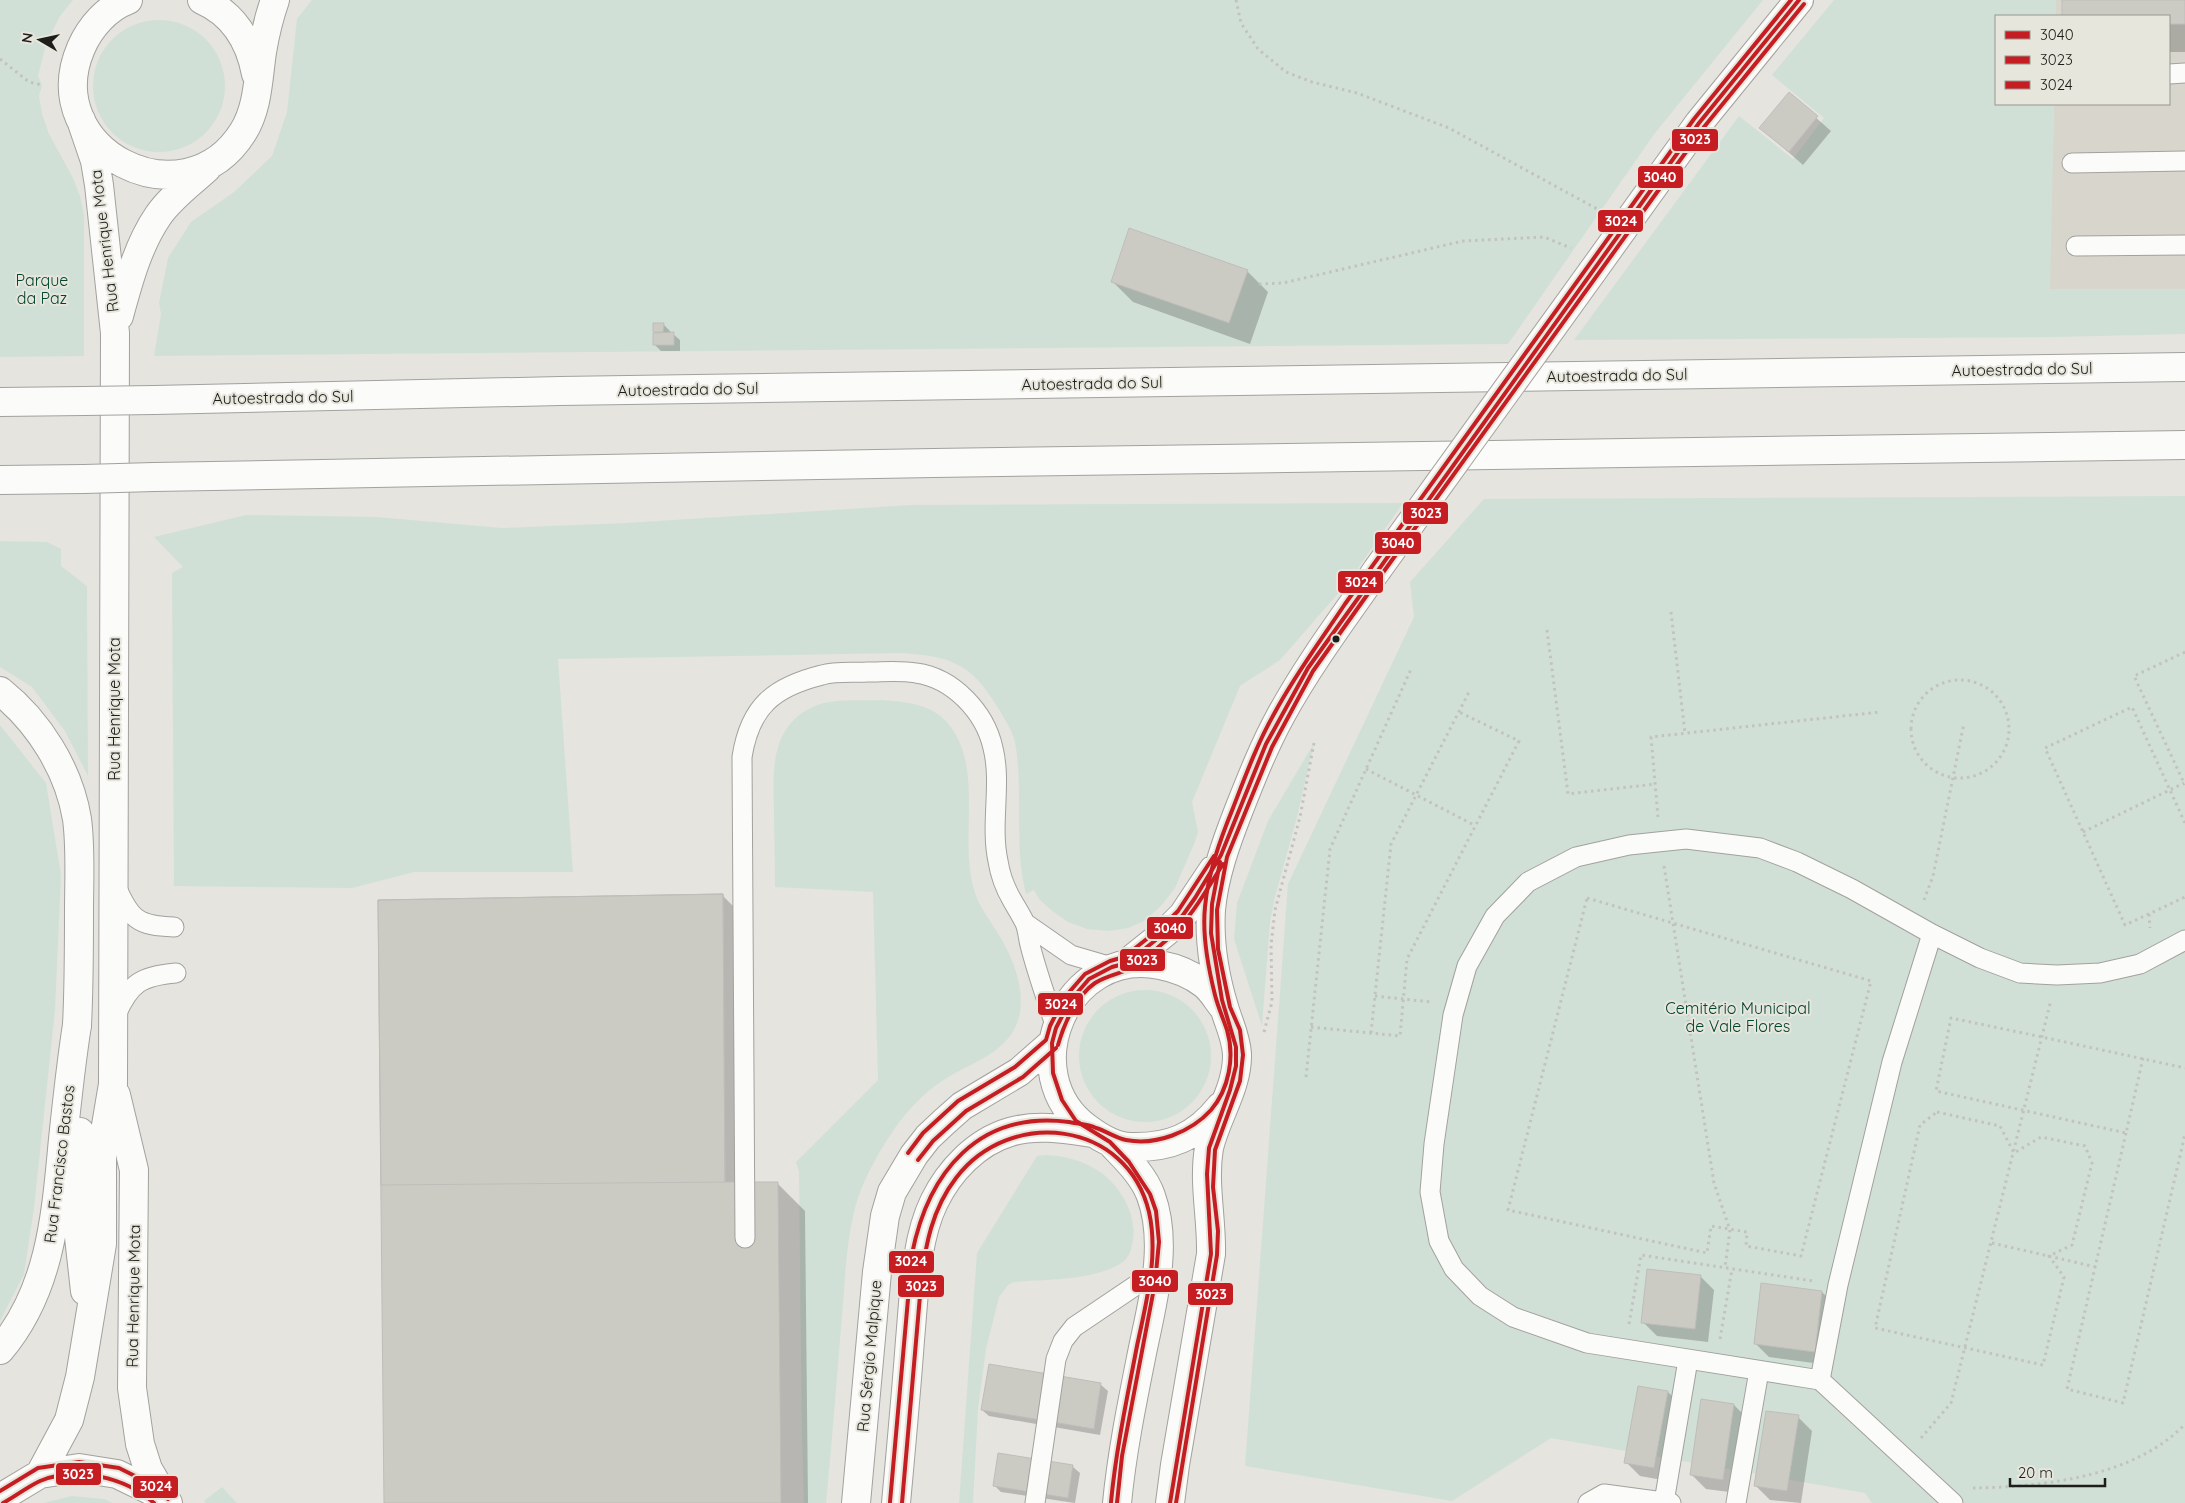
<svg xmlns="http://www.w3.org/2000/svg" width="2185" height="1503" viewBox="0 0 2185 1503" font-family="Quicksand,sans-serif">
<rect width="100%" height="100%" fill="#e5e4df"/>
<path fill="#d8d6cc" d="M 2056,0 L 2185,0 L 2185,289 L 2049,289 L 2054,104 L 2169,104 L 2169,16 L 2056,16 Z"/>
<path fill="#d1e0d6" d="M 0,0 L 73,0 L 60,16 L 46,44 L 38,76 L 42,85 L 39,96 L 42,114 L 49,134 L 73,178 L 80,196 L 84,215 L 84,356 L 0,357 Z
M 312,0 L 1763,0 L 1655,133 L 1508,344 L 154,356 L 161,314 L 159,303 L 168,258 L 191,222 L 234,192 L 272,156 L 287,112 L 297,19 Z
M 1834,0 L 2056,0 L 2056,16 L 1996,16 L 1996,104 L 2054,104 L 2050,289 L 2185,289 L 2185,334 L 2055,337 L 1574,340 L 1739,116 L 1793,159 L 1824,118 L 1772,75 Z
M93 86a66 66 0 1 1 132 0a66 66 0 1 1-132 0Z
M 2185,496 L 2185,1503 L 1872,1503 L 1865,1493 L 1551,1438 L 1452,1501 L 1245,1466 L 1288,884 L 1414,617 L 1410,582 L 1484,499 Z
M 1403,503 L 1349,581 L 1280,660 L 1240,686 L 1192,802 L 1198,832 L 1194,844 L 1175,888 L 1161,906 L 1144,921 L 1128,928 L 1109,931 L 1087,929 L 1068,922 L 1051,910 L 1039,899 L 1034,890 L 1026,894 C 1013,844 1024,792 1015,742 C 1012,730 1004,718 998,708 C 972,664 951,656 901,653 L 558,659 L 573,872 L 414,872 L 352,888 L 174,886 L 172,573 L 183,567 L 154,537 L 246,515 L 377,517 L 502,528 L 626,523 L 911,505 Z
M 0,541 L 47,542 L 61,549 L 61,566 L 87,586 L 88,776 L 65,731 L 32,687 L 0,667 Z
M 882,700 C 907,702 934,704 950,726 C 983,769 960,836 973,886 C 977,904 988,917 997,932 C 1012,955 1026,989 1019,1017 C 1010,1053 969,1063 942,1081 C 925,1092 907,1111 895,1128 C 878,1153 861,1182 854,1212 C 846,1245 845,1281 842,1315 C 837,1378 832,1440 826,1503 L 804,1503 L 802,1436 L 799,1172 L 796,1162 L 878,1080 L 873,892 L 775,887 C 775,862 774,838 774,814 C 773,770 769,725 817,705 C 836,698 862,701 882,700 Z
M 0,725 L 46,783 L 61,875 L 55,1010 L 34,1208 L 24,1274 L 0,1321 Z
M 1314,743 L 1297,817 L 1275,897 L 1270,922 L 1262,1026 L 1234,939 L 1237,903 L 1268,821 Z
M1079 1056a66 66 0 1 1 132 0a66 66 0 1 1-132 0Z
M 1046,1155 C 1064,1156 1081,1160 1097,1170 C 1121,1185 1139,1217 1132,1245 C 1131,1251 1128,1258 1123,1262 C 1095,1281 1047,1279 1014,1282 L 1008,1285 L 999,1297 L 986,1349 L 978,1409 L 973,1503 L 959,1503 L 977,1253 L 1037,1156 Z
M 222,1487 L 237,1503 L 206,1503 L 204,1501 Z
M 72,1496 L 104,1499 L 113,1503 L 43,1503 Z"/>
<path fill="#0003" d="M 2063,0 L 2185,0 L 2185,52 L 2169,52 L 2169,16 L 2063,16 Z
M 1789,94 L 1831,131 L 1803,165 L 1761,128 Z
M 1247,271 L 1268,292 L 1250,344 L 1133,302 L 1112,281 Z
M 663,324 L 670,331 L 670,334 L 673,334 L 680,340 L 680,351 L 661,351 L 654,344 L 657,334 L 654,331 Z
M 722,895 L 750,923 L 752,1183 L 778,1184 L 805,1211 L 808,1503 L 385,1503 Z
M 1700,1276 L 1714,1290 L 1708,1342 L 1657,1336 L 1643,1322 Z
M 1822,1292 L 1836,1306 L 1828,1365 L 1769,1357 L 1755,1343 Z
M 990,1366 L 1101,1385 L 1108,1391 L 1100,1435 L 989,1416 L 982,1410 Z
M 1639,1387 L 1668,1392 L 1682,1406 L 1668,1481 L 1640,1476 L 1626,1462 Z
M 1734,1405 L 1748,1419 L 1737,1493 L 1706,1489 L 1692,1475 Z
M 1798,1417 L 1812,1431 L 1801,1503 L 1770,1500 L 1756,1486 Z
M 999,1455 L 1073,1467 L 1080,1473 L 1075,1503 L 1001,1492 L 994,1485 Z"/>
<path fill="#cccbc3" stroke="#bebdb9" d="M 2062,0 L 2185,0 L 2185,24 L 2169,24 L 2169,16 L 2062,16 Z
M 1789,92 L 1818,116 L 1789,152 L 1759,128 Z
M 1129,228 L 1248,270 L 1229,323 L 1111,282 Z
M 653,323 L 664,323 L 663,332 L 653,332 Z
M 674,332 L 674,345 L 653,345 L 653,333 Z
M 723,894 L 725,1182 L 381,1185 L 378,900 Z
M 723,894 L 725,1182 L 778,1182 L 781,1503 L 384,1503 L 378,900 Z
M 1647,1269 L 1701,1275 L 1695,1329 L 1641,1323 Z
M 1761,1283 L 1822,1291 L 1815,1352 L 1754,1344 Z
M 989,1364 L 1101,1383 L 1094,1429 L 981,1410 Z
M 1638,1386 L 1668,1391 L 1654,1468 L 1624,1463 Z
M 1701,1399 L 1734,1404 L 1723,1480 L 1690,1475 Z
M 1766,1411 L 1799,1415 L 1787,1491 L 1754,1486 Z
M 998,1453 L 1073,1465 L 1068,1498 L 993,1486 Z"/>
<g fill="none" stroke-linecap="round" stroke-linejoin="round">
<g stroke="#a2a19e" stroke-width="21">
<path id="lane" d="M 2169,74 L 2185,73
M 2072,163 L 2185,161
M 2076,246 L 2185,245
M 116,886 C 130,919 138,926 174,927
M 1025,923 L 1071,955 L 1112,967
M 116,1015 C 130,983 141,976 176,973
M 745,1238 L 742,757 C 750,706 774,687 822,675 C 836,671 852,673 867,672 C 883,672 900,670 916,673 C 953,678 985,712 993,748 C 1002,784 990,824 998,861 C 1000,874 1005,888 1012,900 C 1016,907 1021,915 1025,923 C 1028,930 1028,938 1030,945 C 1037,973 1047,1000 1056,1028
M 1820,1380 L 1838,1285 L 1892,1062 L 1932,934
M 1664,1502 L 1688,1360
M 1035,1503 L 1056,1359 L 1063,1341 L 1074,1327 L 1157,1271
M 1588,1503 L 1604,1494 L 1671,1503
M 1736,1503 L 1759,1371
M 1953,1503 L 1820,1380 L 1587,1343 L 1513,1317 L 1480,1296 L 1454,1269 L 1439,1241 L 1430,1192 L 1434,1144 L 1453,1015 L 1467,966 L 1495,916 L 1528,882 L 1576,857 L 1629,845 L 1686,839 L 1760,848 L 1797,862 L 1852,889 L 1932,934 L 1980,958 L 2020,973 L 2057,975 L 2100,973 L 2140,964 L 2185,940"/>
</g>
<g stroke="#a2a19e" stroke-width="30">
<path id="secondary" d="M 128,0 C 107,8 90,27 81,48 C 37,150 184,226 243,132 C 258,108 258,79 262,52 C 265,34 269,17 275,0
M 202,0 C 234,14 250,42 256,74
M 1592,272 L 1699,123 L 1799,0
M 119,316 C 128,283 138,245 158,216 C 170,198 191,183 207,168
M 1127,963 L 1167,931 L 1183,915 L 1213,870
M 116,1095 L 134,1170 L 132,1388 L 140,1444 L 148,1469 L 168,1503
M 1220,1107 C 1196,1137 1170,1148 1131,1147 C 1116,1147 1099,1137 1087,1128 C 1013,1074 1065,946 1160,965 C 1176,968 1191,974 1204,984 C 1212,990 1217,1000 1223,1007
M 80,1132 L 79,1237 L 85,1291
M 1110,1142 C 1125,1158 1143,1174 1151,1196 C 1169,1246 1152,1303 1142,1353 C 1132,1403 1122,1452 1117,1503
M 0,1350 C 51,1290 56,1214 63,1139 C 67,1101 71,1063 77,1025
M 40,1474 L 69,1420 L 80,1377 L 102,1244 L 102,1149 L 113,1084 L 115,333 L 99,185 L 95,161 L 81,120
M 0,1498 L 40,1474 L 79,1468 L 117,1474 L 152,1491 L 163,1503
M 856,1503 L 877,1272 L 885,1216 L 892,1192 L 914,1155 L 928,1137 L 944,1122 L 962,1106 L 1019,1072 L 1052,1043
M 896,1503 C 901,1449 906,1395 910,1340 C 914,1297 915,1241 934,1202 C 949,1171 976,1142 1010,1132 C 1037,1124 1065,1129 1092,1133
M 1170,1503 L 1175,1465 L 1211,1254 C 1212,1219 1203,1183 1209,1148 C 1216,1117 1238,1087 1237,1054 C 1236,1037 1229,1024 1224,1007 C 1215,977 1209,942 1211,910 C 1214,876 1226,843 1238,812 C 1251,779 1264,746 1281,715 C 1309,664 1344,617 1377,570"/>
</g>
<g stroke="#a2a19e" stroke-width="30">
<path id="highway" d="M 154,400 L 560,391 L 2185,367
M 0,402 L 84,401
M 154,477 L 934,463 L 2185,445
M 0,480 L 84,479
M 0,691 C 39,722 69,770 77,819 C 81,849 79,880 79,911 C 79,949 79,987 77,1025"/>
</g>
<path stroke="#c2c2c0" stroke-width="3" stroke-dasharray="2.5 4" stroke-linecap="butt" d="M 1236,0 L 1241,23 L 1258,49 L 1286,72 L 1312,82 L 1357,93 L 1449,128 L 1599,210
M 0,59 L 29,82 L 42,85
M 1259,284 L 1283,283 L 1463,241 L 1544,237 L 1571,248
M 1671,612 L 1685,733
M 1547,630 L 1568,794 L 1655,784
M 2185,652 L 2134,676 L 2185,785
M1911 729a49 49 0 1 1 98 0a49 49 0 1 1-98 0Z
M 1366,769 L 1474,825
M 1658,817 L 1651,737 L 1880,712
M 2185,823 L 2132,707 L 2045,748 L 2125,925 L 2185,897
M 2083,832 L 2184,783
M 1664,866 L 1714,1183 L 1730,1230 L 1725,1267
M 1587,898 L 1871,981 L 1801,1256 L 1746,1246 L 1747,1232 L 1711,1226 L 1707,1253 L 1508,1210 Z
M 1924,900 L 1933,876 L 1964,723
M 2149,914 L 2150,928
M 1375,996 L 1431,1002
M 1311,1027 L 1400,1036 L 1407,959 L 1519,741 L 1459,712
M 1264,1032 L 1272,1002 L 1271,945 L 1275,910 L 1300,817 L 1314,743
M 1371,1033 L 1391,844 L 1470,690
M 2143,1058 L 2126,1133 L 1936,1091 L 1951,1018 C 2029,1034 2107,1051 2185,1068
M 1306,1077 L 1330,849 L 1412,667
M 1937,1112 L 2000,1126 L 2014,1153 L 2041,1137 L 2085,1146 L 2092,1163 L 2072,1245 L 2049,1256 L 2064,1277 L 2043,1365 L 1875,1328 L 1920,1125 Z
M 2126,1133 L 2067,1389 L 2123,1403 L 2185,1134
M 1992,1243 L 2096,1267
M 1629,1324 L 1641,1255 L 1813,1281
M 1720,1339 L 1732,1269
M 1921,1438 L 1951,1403 L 2051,1000
M 1973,1488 C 2042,1487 2135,1477 2185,1424"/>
<use href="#lane" stroke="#fbfbfa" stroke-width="19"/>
<use href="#secondary" stroke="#fbfbfa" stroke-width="28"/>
<use href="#highway" stroke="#fbfbfa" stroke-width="28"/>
<g stroke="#a2a19e" stroke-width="30" stroke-linecap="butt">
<path id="secondary-bridge" d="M 1377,570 L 1592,272"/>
</g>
<g stroke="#a2a19e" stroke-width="30" stroke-linecap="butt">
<path id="highway-bridge" d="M 84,401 L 154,400
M 84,479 L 154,477"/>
</g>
<use href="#secondary-bridge" stroke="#fbfbfa" stroke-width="28"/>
<use href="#highway-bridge" stroke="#fbfbfa" stroke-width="28"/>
<g stroke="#e7e6dd" stroke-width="8">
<path id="bus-1" d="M 1117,1503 L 1122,1456 L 1155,1283 L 1159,1242 L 1156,1211 L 1150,1194 L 1129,1162 L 1110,1142 L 1076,1121 L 1062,1100 L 1053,1073 L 1052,1043 L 1056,1028 L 1070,1001 L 1089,979 L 1112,967 L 1127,963 L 1167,931 L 1183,915 L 1195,898 L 1221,855 L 1266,744 L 1308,668 L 1699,123 L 1799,0
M 1170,1503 L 1211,1254 L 1207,1174 L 1209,1148 L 1230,1090 L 1236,1066 L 1236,1047 L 1222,1000 L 1211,933 L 1212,904 L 1220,862"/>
</g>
<g stroke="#e7e6dd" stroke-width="8">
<path id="bus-2" d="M 1058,1045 C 1064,1024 1076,996 1095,983 C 1106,976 1118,974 1130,969 C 1142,962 1161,945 1172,935 C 1193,915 1207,889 1223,864
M 918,1160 L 933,1141 L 966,1111 L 1023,1077 L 1056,1048
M 3,1503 C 16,1496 27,1487 40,1481 C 77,1466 125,1477 154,1503
M 902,1503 L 921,1284 C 925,1246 932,1209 956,1178 C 1010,1107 1127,1120 1149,1212 C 1159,1256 1146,1303 1137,1346 C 1127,1398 1116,1450 1111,1502
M 1176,1503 L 1217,1255 L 1218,1231 L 1213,1187 L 1215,1150 L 1240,1081 L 1243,1055 L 1240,1030 L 1230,1007 L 1218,949 L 1217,910 L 1227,857 L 1272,747 L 1313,671 L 1382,574 L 1704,127 L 1804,4"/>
</g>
<g stroke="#e7e6dd" stroke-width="8">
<path id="bus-3" d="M 908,1153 L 923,1133 L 958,1101 L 1015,1067 L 1046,1040 L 1050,1026 L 1064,998 L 1085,974 L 1110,961 L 1124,957 L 1163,926 L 1178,911 L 1214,856
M 0,1491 L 38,1468 L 79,1462 L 119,1468 L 155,1486 L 168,1499
M 890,1502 L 912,1254 C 928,1173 978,1110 1069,1122 C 1078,1124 1088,1124 1096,1128 C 1106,1131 1116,1138 1126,1140 C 1156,1146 1191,1132 1211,1110 C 1229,1089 1235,1057 1227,1030 C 1223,1018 1218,1007 1215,995 C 1208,967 1202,936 1205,907 C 1208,873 1220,840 1233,808 C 1245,777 1257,744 1274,714 C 1294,676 1321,640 1345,604 L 1694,119 L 1791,0"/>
</g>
<use href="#bus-1" stroke="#c61d23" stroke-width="4"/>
<use href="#bus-2" stroke="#c61d23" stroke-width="4"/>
<use href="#bus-3" stroke="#c61d23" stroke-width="4"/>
</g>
<circle fill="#1d1d19" stroke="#e7e6dd" stroke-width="2" cx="1336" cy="639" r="4.5"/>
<g text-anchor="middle" stroke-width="4" stroke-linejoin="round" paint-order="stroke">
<g font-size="16" fill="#1d1d19" stroke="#e7e6dd">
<text transform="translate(104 241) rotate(-97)" y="6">Rua Henrique Mota</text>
<text transform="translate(2022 369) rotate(-1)" y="6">Autoestrada do Sul</text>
<text transform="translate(1617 375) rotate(-1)" y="6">Autoestrada do Sul</text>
<text transform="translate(1092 383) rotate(-1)" y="6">Autoestrada do Sul</text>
<text transform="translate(688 389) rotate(-1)" y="6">Autoestrada do Sul</text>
<text transform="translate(283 397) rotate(-1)" y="6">Autoestrada do Sul</text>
<text transform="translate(114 709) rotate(-90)" y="6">Rua Henrique Mota</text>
<text transform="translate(59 1164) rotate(-83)" y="6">Rua Francisco Bastos</text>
<text transform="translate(133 1296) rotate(-89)" y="6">Rua Henrique Mota</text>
<text transform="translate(869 1356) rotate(-85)" y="6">Rua Sérgio Malpique</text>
</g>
<g font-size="16" fill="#00452e" stroke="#e7e6dd">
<text x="42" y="286">Parque<tspan x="42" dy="18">da Paz</tspan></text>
<text x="1738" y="1014">Cemitério Municipal<tspan x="1738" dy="18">de Vale Flores</tspan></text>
</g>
</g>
<g stroke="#e7e6dd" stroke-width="2">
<rect x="1671" y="128" width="48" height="24" rx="5" fill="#c61d23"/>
<rect x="1637" y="165" width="47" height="24" rx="5" fill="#c61d23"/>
<rect x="1597" y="209" width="47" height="24" rx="5" fill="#c61d23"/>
<rect x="1402" y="501" width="47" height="24" rx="5" fill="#c61d23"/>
<rect x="1374" y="531" width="48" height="24" rx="5" fill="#c61d23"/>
<rect x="1337" y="570" width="47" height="24" rx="5" fill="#c61d23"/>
<rect x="1146" y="916" width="48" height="24" rx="5" fill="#c61d23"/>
<rect x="1119" y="948" width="47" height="24" rx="5" fill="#c61d23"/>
<rect x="1037" y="992" width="47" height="24" rx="5" fill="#c61d23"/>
<rect x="888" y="1250" width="47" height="24" rx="5" fill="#c61d23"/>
<rect x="1131" y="1269" width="48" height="24" rx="5" fill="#c61d23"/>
<rect x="897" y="1274" width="48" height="24" rx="5" fill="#c61d23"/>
<rect x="1187" y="1282" width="47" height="24" rx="5" fill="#c61d23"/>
<rect x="55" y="1462" width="47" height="24" rx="5" fill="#c61d23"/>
<rect x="132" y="1475" width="47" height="24" rx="5" fill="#c61d23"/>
</g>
<g font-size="14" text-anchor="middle" font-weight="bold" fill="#fff">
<text x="1695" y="144">3023</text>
<text x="1660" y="182">3040</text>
<text x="1621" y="226">3024</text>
<text x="1426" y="518">3023</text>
<text x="1398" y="548">3040</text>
<text x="1361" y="587">3024</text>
<text x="1170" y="933">3040</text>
<text x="1142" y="965">3023</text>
<text x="1061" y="1009">3024</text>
<text x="911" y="1266">3024</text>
<text x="1155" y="1286">3040</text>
<text x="921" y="1291">3023</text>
<text x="1211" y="1299">3023</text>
<text x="78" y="1479">3023</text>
<text x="156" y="1491">3024</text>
</g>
<rect x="1995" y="15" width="175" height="90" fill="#e7e6dd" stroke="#96968f"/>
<rect x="2005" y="31" width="25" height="8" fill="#c61d23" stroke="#96968f"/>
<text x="2040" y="40" font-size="15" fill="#1d1d19">3040</text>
<rect x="2005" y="56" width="25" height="8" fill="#c61d23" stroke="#96968f"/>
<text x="2040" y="65" font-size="15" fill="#1d1d19">3023</text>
<rect x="2005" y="81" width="25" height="8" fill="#c61d23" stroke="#96968f"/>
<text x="2040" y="90" font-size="15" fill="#1d1d19">3024</text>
<g transform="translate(40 40) rotate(279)" stroke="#e7e6dd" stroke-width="4" paint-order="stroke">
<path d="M0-4L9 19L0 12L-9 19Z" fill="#1d1d19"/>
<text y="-8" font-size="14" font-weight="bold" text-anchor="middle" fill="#1d1d19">N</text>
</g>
<path d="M2010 1478v8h95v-8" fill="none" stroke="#1d1d19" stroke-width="2.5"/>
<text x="2018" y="1478" font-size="15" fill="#1d1d19" stroke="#e7e6dd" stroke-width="4" paint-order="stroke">20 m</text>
</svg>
